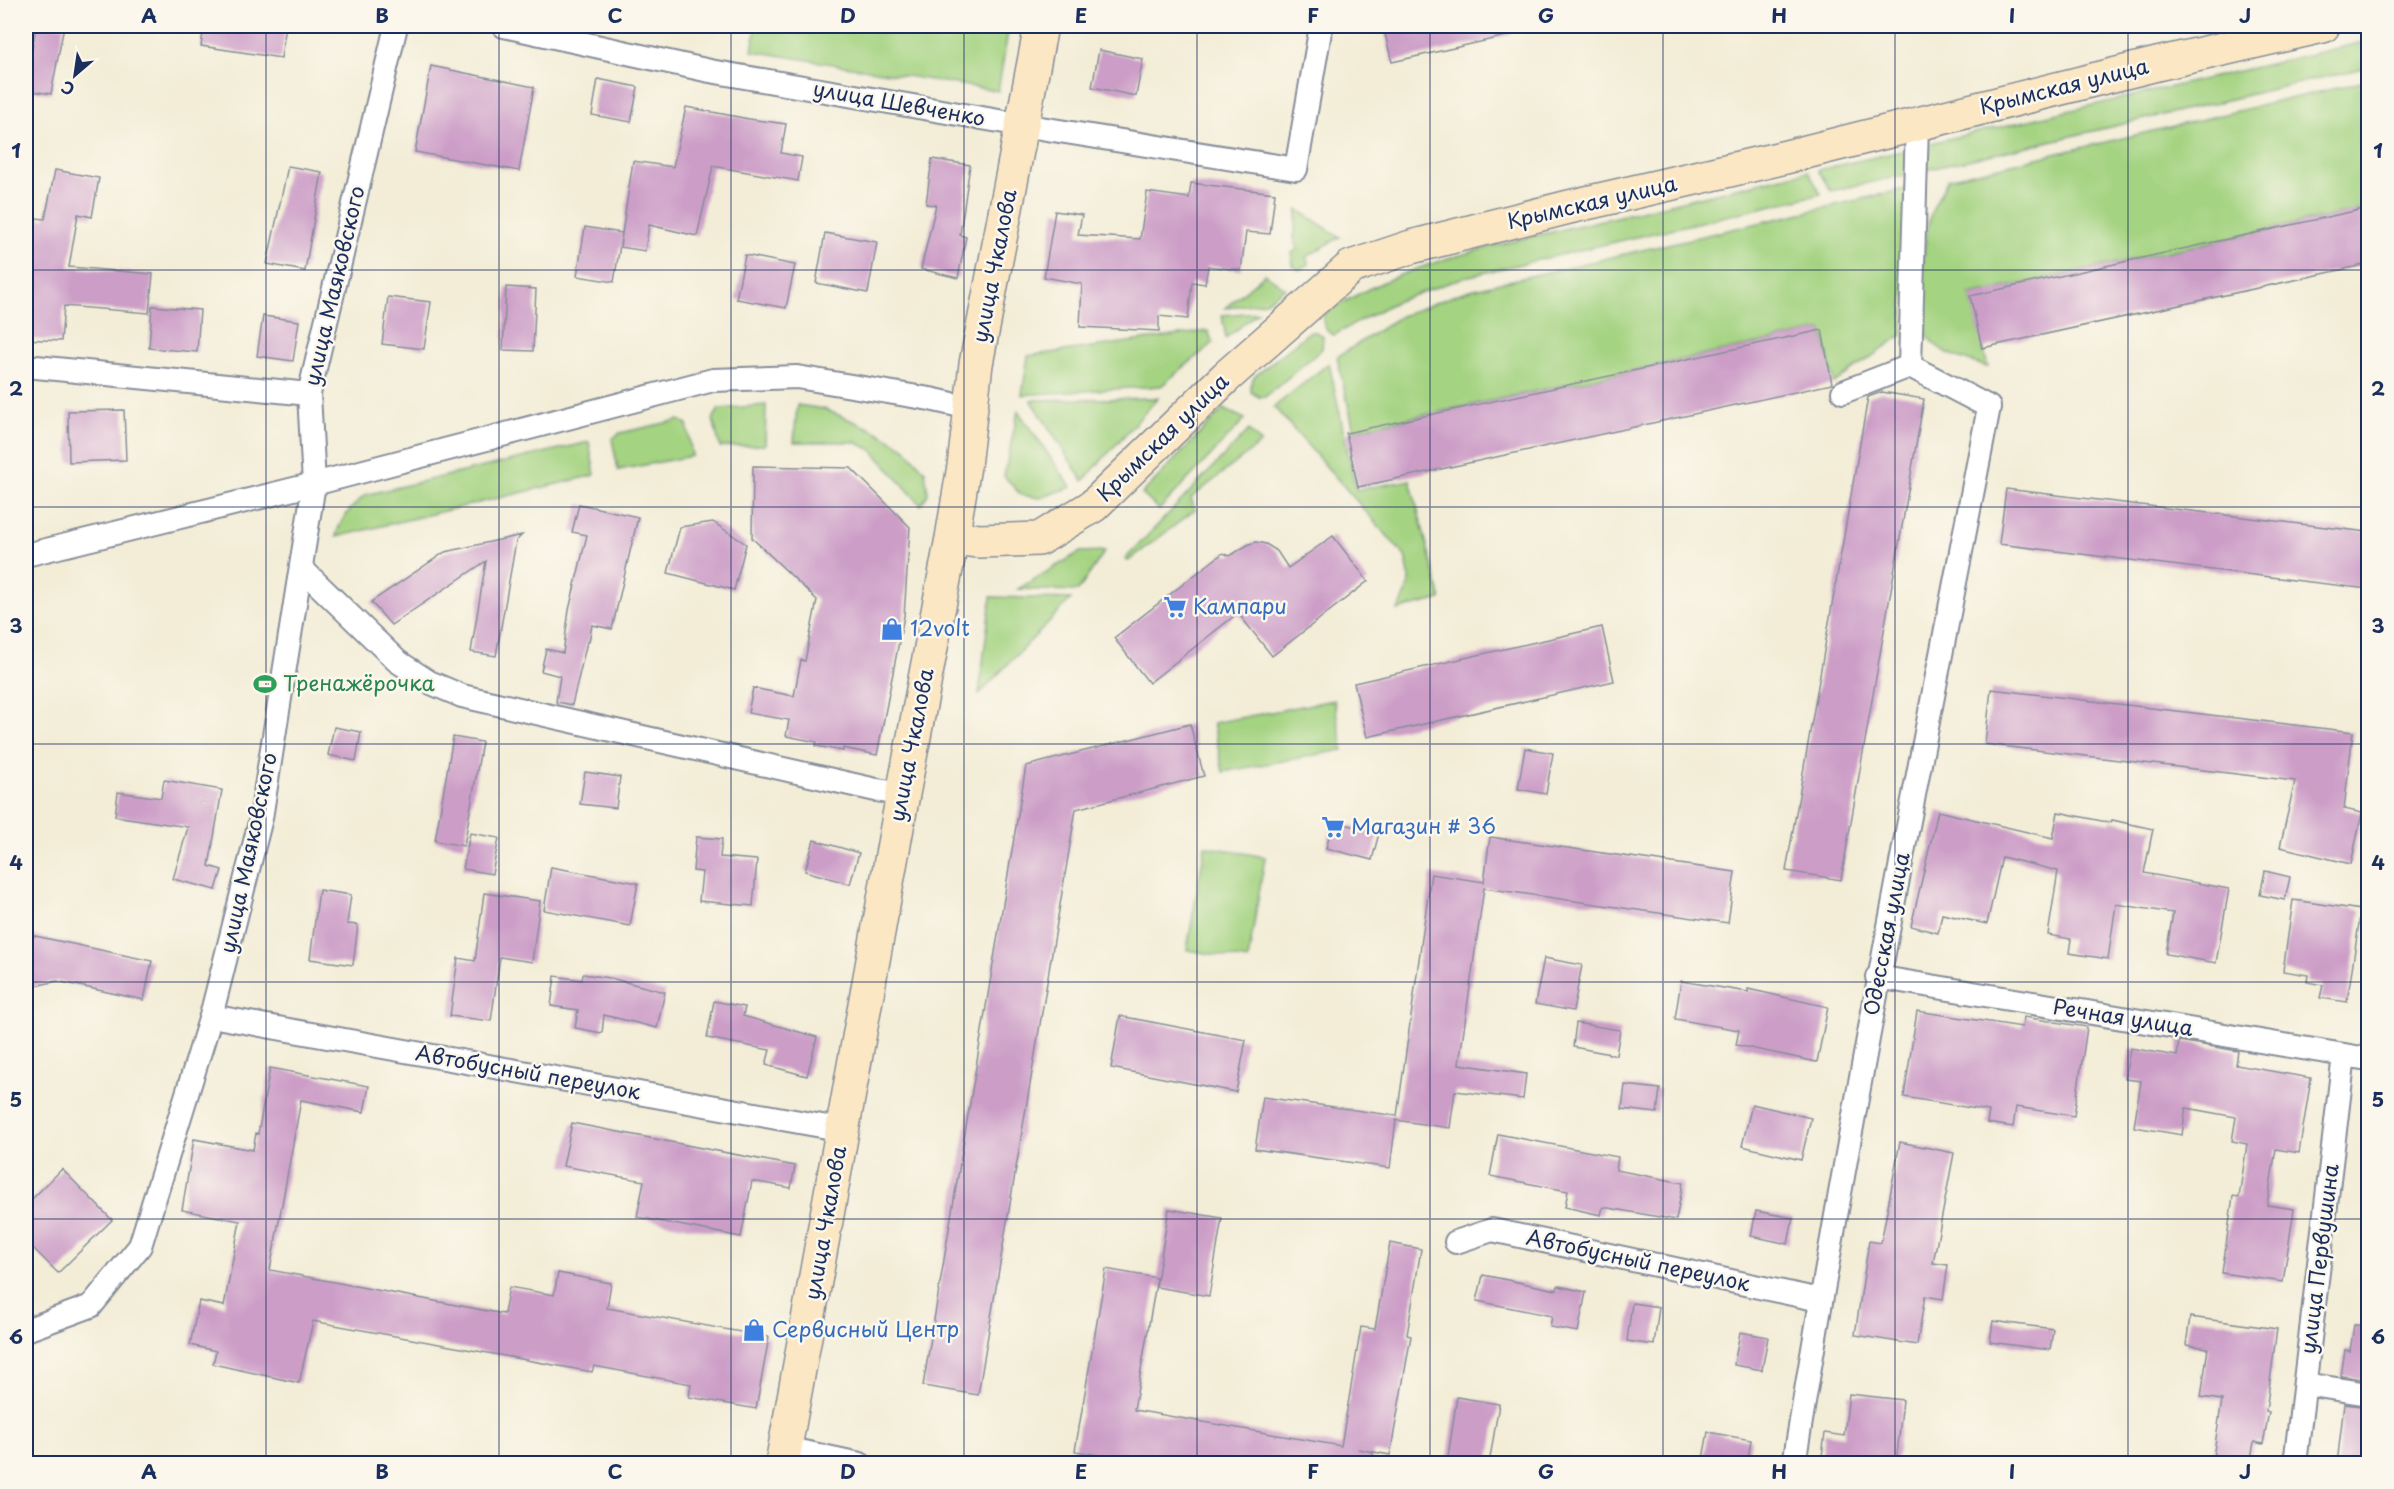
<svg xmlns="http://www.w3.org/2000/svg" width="2394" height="1489" viewBox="0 0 2394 1489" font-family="'Playpen Sans',sans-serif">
<rect width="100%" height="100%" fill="#fbf7ec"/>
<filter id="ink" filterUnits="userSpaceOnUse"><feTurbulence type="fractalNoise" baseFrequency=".0167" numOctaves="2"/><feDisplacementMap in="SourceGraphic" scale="12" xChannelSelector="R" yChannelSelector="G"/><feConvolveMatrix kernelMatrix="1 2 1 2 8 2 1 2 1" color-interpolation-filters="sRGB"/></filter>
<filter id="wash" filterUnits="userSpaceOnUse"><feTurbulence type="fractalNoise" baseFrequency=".008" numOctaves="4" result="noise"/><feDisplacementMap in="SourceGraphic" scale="24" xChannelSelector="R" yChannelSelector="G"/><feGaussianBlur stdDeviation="1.35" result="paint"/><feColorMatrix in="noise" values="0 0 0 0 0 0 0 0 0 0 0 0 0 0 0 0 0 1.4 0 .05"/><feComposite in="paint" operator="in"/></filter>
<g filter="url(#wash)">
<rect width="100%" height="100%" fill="#f3edd7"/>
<path fill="#a4d381" stroke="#608170" stroke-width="1.5" d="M 756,26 L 1009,26 L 998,91 L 752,51 Z
M 2368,41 L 2368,67 L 1921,171 L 1922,145 Z
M 2366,81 L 2368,83 L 2368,208 L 1970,295 L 1988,367 C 1966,360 1936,354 1925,332 C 1916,315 1924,236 1930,217 C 1934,204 1942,191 1948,179 Z
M 1911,149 L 1910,174 L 1831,191 L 1818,170 Z
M 1808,171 L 1821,194 L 1465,277 L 1395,302 L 1334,335 C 1325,331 1322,325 1323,315 C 1397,265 1486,248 1572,227 C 1651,209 1730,190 1808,171 Z
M 1909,188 L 1902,335 L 1834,383 L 1822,330 L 1354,430 L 1337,357 L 1401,316 L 1466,291 Z
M 1298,210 L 1340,237 L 1306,257 L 1309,264 L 1299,270 L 1293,265 L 1292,253 L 1297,249 L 1294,238 Z
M 1265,274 L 1285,288 L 1265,302 L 1225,308 Z
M 1258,312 L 1226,338 L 1222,315 Z
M 1208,331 L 1213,343 L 1161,386 L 1022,395 L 1028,356 Z
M 1309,332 L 1316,332 L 1323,336 L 1322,349 L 1265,397 L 1259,397 L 1251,392 L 1251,383 L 1255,376 Z
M 1329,363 L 1356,490 L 1410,480 L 1441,599 L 1398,610 C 1410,588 1412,580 1405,556 L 1274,407 Z
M 1158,398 L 1083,481 L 1031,400 Z
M 766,405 L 765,445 L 720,447 L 713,419 L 719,409 Z
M 797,405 L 824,409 L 872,429 L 905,448 L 925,471 L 928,494 L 921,505 L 872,450 L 855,442 L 794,442 Z
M 1223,409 L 1245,419 L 1159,510 L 1142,494 Z
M 1018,411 L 1071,487 L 1040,498 L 1021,495 L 1004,476 Z
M 679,420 L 687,424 L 692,456 L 618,470 L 612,439 L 620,433 Z
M 1249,430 L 1261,443 L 1191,498 L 1195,510 L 1128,561 L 1125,559 Z
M 589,442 L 595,475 L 336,537 C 340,518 351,508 365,495 Z
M 1105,551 L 1078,591 L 1018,589 L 1080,552 Z
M 991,597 L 1071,599 L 979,694 Z
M 1334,700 L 1343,750 L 1223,772 L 1213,723 Z
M 1205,846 L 1265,857 L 1248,960 L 1187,950 Z"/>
<g id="blocks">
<path fill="#cc9dc7" d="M 36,26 L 64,26 L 51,94 L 26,90 L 26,59 L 30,60 Z
M 204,26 L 286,26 L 281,58 L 201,46 Z
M 1383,26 L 1510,26 L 1511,35 L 1392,62 Z
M 1099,50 L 1143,59 L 1136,96 L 1092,87 Z
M 431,66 L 534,87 L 519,171 L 415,152 Z
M 598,79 L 638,87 L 631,122 L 592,115 Z
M 686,107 L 749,119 L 786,124 L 781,153 L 802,157 L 798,181 L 713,166 L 697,236 L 649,225 L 645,251 L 620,247 L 633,161 L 673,167 Z
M 932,159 L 970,165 L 960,235 L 966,237 L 958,278 L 921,269 L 936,205 L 926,204 Z
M 288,166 L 322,172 L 305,271 L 267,264 Z
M 55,170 L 99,178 L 92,217 L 78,214 L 69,267 L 153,274 L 149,313 L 64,306 L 61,341 L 26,339 L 26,284 L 36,218 L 45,219 Z
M 1191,183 L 1275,193 L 1270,234 L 1246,232 L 1241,270 L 1208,266 L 1205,284 L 1192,282 L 1188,319 L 1159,316 L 1159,331 L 1080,327 L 1082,284 L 1044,277 L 1055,211 L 1082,215 L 1078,235 L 1140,239 L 1147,192 L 1189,198 Z
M 2368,208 L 2368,264 L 1982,348 L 1970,296 Z
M 585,227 L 622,233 L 614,282 L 577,276 Z
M 825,233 L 877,242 L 868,293 L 816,283 Z
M 745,255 L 795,265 L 786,308 L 736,299 Z
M 506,287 L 536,289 L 533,351 L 503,350 Z
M 388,297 L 431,302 L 424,349 L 382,344 Z
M 152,306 L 200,310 L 197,352 L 149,348 Z
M 263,316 L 299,321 L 293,361 L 257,356 Z
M 1822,330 L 1832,384 L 1358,487 L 1346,433 Z
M 1882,392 L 1924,399 L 1841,880 L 1786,871 L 1868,397 Z
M 124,410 L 126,460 L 69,462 L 68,411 Z
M 753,466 L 851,468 L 910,527 L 904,616 L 877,755 L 843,748 L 843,751 L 816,746 L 817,742 L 786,736 L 789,720 L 748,713 L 753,688 L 794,696 L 801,660 L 805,661 L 817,600 L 752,538 Z
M 2006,489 L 2368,532 L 2368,589 L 1999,544 Z
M 579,504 L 638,517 L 612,629 L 592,625 L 589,642 L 587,642 L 572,705 L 556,702 L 560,676 L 541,671 L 546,649 L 563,653 L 569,610 L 587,535 L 572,532 Z
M 713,522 L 746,544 L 734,590 L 668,573 L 680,527 Z
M 522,535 L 516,541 L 496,656 L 471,652 L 486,561 L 391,625 L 371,602 L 445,552 Z
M 1333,536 L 1368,581 L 1272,656 L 1238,613 L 1149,683 L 1114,638 L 1223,553 L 1230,556 L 1249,544 L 1256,542 L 1266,544 L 1277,551 L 1288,568 Z
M 1602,627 L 1614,681 L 1367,737 L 1354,683 Z
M 1991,689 L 2353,732 L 2344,809 L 2362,813 L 2351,864 L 2280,847 L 2295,781 L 1985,744 Z
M 1190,724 L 1204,776 L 1076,809 L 978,1395 L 923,1386 L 1026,766 Z
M 334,727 L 361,732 L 356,761 L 328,755 Z
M 453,737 L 482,742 L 464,846 L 435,841 Z
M 1525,748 L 1553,753 L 1546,794 L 1518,789 Z
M 585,772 L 620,777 L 616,808 L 580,804 Z
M 164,780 L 222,790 L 209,866 L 222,870 L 216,890 L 173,879 L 188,827 L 115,816 L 118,792 L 161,798 Z
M 1938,811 L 2053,838 L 2058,812 L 2111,823 L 2112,820 L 2153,829 L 2144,873 L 2229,889 L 2216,963 L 2166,954 L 2173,913 L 2116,904 L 2108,959 L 2069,953 L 2071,939 L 2048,935 L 2058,871 L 2002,857 L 1987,924 L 1942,914 L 1938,933 L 1911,926 Z
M 1333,821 L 1379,833 L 1372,860 L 1326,848 Z
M 470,833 L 499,838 L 492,874 L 463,869 Z
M 696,837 L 722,839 L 720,857 L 757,860 L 753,906 L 699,901 L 702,872 L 693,871 Z
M 1490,837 L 1735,872 L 1728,923 L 1484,888 L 1459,1064 L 1526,1074 L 1523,1099 L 1455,1091 L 1450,1128 L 1396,1120 L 1390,1168 L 1255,1149 L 1263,1097 L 1397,1116 L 1431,874 L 1484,882 Z
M 814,840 L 859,853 L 850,884 L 805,871 Z
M 551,867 L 638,883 L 630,926 L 544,910 Z
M 2265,871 L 2290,877 L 2285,900 L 2260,895 Z
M 319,890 L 351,895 L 347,924 L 358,925 L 353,965 L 310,959 Z
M 484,893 L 540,901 L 532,962 L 500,957 L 491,1021 L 450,1016 L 458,958 L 475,961 Z
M 2293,900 L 2361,910 L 2347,1002 L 2320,998 L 2323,985 L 2307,982 L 2308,975 L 2283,971 Z
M 26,934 L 152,961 L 144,1000 L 57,981 L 26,988 Z
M 1544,958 L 1582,965 L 1573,1011 L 1535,1004 Z
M 583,974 L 610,978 L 665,992 L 657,1028 L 604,1015 L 602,1033 L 575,1028 L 578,1010 L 551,1006 L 555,976 L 582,980 Z
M 1681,981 L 1748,992 L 1748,989 L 1828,1007 L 1817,1062 L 1736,1045 L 1739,1030 L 1675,1019 Z
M 714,1001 L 745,1007 L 743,1016 L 817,1037 L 807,1076 L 766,1065 L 770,1050 L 707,1038 Z
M 1917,1011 L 2022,1027 L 2024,1017 L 2087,1027 L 2074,1116 L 2016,1107 L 2013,1127 L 1987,1123 L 1989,1111 L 1904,1097 Z
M 1120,1016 L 1246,1040 L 1236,1092 L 1111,1068 Z
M 1576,1023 L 1620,1030 L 1616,1055 L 1573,1047 Z
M 2179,1041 L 2238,1051 L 2236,1065 L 2311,1078 L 2299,1153 L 2276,1149 L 2267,1205 L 2294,1209 L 2283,1282 L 2222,1273 L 2233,1196 L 2239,1197 L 2247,1144 L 2232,1141 L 2236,1117 L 2186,1108 L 2182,1135 L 2134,1127 L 2141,1081 L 2125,1079 L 2130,1048 L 2177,1056 Z
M 270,1068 L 369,1086 L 364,1112 L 301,1100 L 270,1270 L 504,1314 L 509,1287 L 554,1295 L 558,1273 L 611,1283 L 607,1308 L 769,1337 L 756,1409 L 689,1397 L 691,1384 L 594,1366 L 592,1372 L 313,1321 L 299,1383 L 213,1364 L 216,1351 L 190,1345 L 199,1301 L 224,1306 L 240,1221 L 182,1210 L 194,1139 L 253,1150 L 256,1133 L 258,1134 Z
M 1625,1085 L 1660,1089 L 1657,1113 L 1622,1109 Z
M 1752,1104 L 1811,1118 L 1801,1160 L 1742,1146 Z
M 572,1123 L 795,1166 L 791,1188 L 752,1181 L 741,1237 L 637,1217 L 644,1181 L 563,1166 Z
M 1498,1134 L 1618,1157 L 1616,1170 L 1683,1183 L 1676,1220 L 1603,1207 L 1601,1215 L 1565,1207 L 1568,1191 L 1490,1176 Z
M 1900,1142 L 1954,1153 L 1933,1263 L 1948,1265 L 1943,1299 L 1925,1296 L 1917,1345 L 1855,1335 L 1869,1241 L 1881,1243 Z
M 62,1169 L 112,1220 L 58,1273 L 26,1241 L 26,1205 Z
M 1169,1209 L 1222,1218 L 1209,1296 L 1156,1287 Z
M 1756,1211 L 1793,1218 L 1788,1244 L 1751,1236 Z
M 1390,1243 L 1421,1249 L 1407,1335 L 1411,1336 L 1390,1455 L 1358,1449 L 1373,1452 L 1372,1464 L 1148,1464 L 1075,1451 L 1106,1269 L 1157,1278 L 1134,1410 L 1341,1446 L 1361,1327 L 1375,1329 Z
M 1483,1275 L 1557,1290 L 1558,1286 L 1586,1292 L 1578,1332 L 1550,1327 L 1552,1316 L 1477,1301 Z
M 1632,1303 L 1659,1307 L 1654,1345 L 1627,1341 Z
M 2190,1317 L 2277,1329 L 2266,1411 L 2269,1412 L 2263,1444 L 2254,1442 L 2250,1464 L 2212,1464 L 2222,1400 L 2201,1397 L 2208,1348 L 2186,1345 Z
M 1993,1321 L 2053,1329 L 2050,1350 L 1990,1342 Z
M 2354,1325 L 2368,1326 L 2368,1380 L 2341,1376 L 2345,1350 L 2350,1351 Z
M 1740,1332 L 1768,1337 L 1762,1370 L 1734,1365 Z
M 1849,1394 L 1903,1400 L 1896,1464 L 1821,1464 L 1825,1433 L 1844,1436 Z
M 1457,1397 L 1499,1404 L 1489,1464 L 1447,1464 Z
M 2344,1404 L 2368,1407 L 2368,1464 L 2337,1464 Z
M 1708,1432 L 1751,1440 L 1747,1464 L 1702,1464 Z"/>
</g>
</g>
<g filter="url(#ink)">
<use href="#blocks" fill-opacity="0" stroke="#878e9a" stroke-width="1.5"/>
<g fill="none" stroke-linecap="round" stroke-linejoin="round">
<g stroke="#878e9a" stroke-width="26">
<path id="minor" d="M 504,26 L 710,71 L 1022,125 L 1296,169 L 1321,26
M 26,366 L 309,394
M 1910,366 L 1917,124
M 26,555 L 314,484 L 713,380 L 797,377 L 930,399 L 970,408
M 301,568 L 397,661 L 429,682 L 462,696 L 876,790 L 903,794
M 1877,977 L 2368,1059
M 211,1016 L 844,1130
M 1456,1242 L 1492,1230 L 1820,1300
M 26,1330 L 91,1306 L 140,1246 L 211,1016 L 261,818 L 314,484 L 309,394 L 396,26
M 2305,1384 L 2368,1394
M 785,1448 L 860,1464
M 1794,1464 C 1851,1110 1921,759 1989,407 L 1910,366 L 1843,392
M 2295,1464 L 2344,1055"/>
</g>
<g stroke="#878e9a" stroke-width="36">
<path id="secondary" d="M 952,538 L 979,541 L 1039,539 L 1093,506 L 1226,377 L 1351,267 L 1411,247 L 1569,207 L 1786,157 L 2157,64 L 2323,26
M 782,1464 L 903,794 L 952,538 L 964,466 L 976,364 L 1041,26"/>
</g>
<use href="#minor" stroke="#fff" stroke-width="22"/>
<use href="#secondary" stroke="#fbe7c3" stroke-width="33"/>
</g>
</g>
<path fill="none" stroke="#1b2f5e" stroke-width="1.5" stroke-opacity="0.55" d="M 266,26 L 266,1464M 499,26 L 499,1464M 731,26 L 731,1464M 964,26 L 964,1464M 1197,26 L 1197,1464M 1430,26 L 1430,1464M 1663,26 L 1663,1464M 1895,26 L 1895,1464M 2128,26 L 2128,1464M 26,270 L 2368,270M 26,507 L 2368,507M 26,744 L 2368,744M 26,982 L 2368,982M 26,1219 L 2368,1219"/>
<defs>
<g id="supermarket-bare" transform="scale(1.8)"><path d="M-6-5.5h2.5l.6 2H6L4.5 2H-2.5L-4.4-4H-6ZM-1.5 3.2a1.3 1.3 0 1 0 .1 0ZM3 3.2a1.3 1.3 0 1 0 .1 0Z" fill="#3f7fe0" stroke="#fbf7ec" stroke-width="2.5" paint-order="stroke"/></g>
<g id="shop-bare" transform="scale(1.8)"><path d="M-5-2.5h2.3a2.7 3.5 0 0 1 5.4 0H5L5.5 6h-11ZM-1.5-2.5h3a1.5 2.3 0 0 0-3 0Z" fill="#3f7fe0" stroke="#fbf7ec" stroke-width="2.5" paint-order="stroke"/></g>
<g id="stadium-bare" transform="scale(1.8)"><path d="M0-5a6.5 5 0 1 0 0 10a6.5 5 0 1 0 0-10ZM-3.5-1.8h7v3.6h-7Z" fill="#2e9e5b" stroke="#fbf7ec" stroke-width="2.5" paint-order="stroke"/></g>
</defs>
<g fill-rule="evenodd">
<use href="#supermarket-bare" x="1175" y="607"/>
<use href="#shop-bare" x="892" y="629"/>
<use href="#stadium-bare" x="265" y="684"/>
<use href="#supermarket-bare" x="1333" y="827"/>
<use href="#shop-bare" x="754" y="1330"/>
</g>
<g text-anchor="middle" stroke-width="5" stroke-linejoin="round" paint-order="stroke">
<g font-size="21" fill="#1b2f5e" stroke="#fbf7ec">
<text transform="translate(2064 87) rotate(-14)" y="7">Крымская улица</text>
<text transform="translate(899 104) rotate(10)" y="7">улица Шевченко</text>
<text transform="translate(1592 203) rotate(-13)" y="7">Крымская улица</text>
<text transform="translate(995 266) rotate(-79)" y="7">улица Чкалова</text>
<text transform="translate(335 286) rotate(-77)" y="7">улица Маяковского</text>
<text transform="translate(1163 438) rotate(-44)" y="7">Крымская улица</text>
<text transform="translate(912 745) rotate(-79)" y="7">улица Чкалова</text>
<text transform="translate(249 853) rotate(-78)" y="7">улица Маяковского</text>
<text transform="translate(1887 934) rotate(-79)" y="7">Одесская улица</text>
<text transform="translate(2123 1018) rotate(9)" y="7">Речная улица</text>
<text transform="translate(528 1073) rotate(10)" y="7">Автобусный переулок</text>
<text transform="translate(826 1223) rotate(-80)" y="7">улица Чкалова</text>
<text transform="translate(2320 1259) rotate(-83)" y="7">улица Первушина</text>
<text transform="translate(1638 1261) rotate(12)" y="7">Автобусный переулок</text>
</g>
<g font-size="21" fill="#366cbe" stroke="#fbf7ec" text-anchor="start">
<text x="1193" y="614">Кампари</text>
<text x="910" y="636">12volt</text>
<text x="1351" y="834">Магазин # 36</text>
<text x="772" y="1337">Сервисный Центр</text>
</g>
<g font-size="21" fill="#27864d" stroke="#fbf7ec" text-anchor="start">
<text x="283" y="691">Тренажёрочка</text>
</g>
</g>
<rect width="2394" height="1489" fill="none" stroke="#fbf7ec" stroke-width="66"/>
<g transform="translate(75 75) rotate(209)" stroke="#fbf7ec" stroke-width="4.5" paint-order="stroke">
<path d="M0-4.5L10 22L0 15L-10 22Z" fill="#1b2f5e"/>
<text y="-9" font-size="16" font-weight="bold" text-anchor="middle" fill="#1b2f5e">С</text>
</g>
<rect x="33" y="33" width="2328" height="1423" fill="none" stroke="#1b2f5e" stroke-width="2"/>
<g font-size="20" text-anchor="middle" font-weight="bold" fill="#1b2f5e">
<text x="149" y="23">A</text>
<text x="382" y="23">B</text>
<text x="615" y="23">C</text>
<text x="848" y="23">D</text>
<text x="1081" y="23">E</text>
<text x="1313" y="23">F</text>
<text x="1546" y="23">G</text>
<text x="1779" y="23">H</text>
<text x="2012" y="23">I</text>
<text x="2245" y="23">J</text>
<text x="16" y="158">1</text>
<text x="2378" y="158">1</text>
<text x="16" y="396">2</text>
<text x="2378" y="396">2</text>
<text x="16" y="633">3</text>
<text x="2378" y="633">3</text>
<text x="16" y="870">4</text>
<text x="2378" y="870">4</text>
<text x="16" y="1107">5</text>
<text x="2378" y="1107">5</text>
<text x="16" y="1344">6</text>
<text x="2378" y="1344">6</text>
<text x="149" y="1479">A</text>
<text x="382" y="1479">B</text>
<text x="615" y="1479">C</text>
<text x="848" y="1479">D</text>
<text x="1081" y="1479">E</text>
<text x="1313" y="1479">F</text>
<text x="1546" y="1479">G</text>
<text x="1779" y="1479">H</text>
<text x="2012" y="1479">I</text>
<text x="2245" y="1479">J</text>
</g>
</svg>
